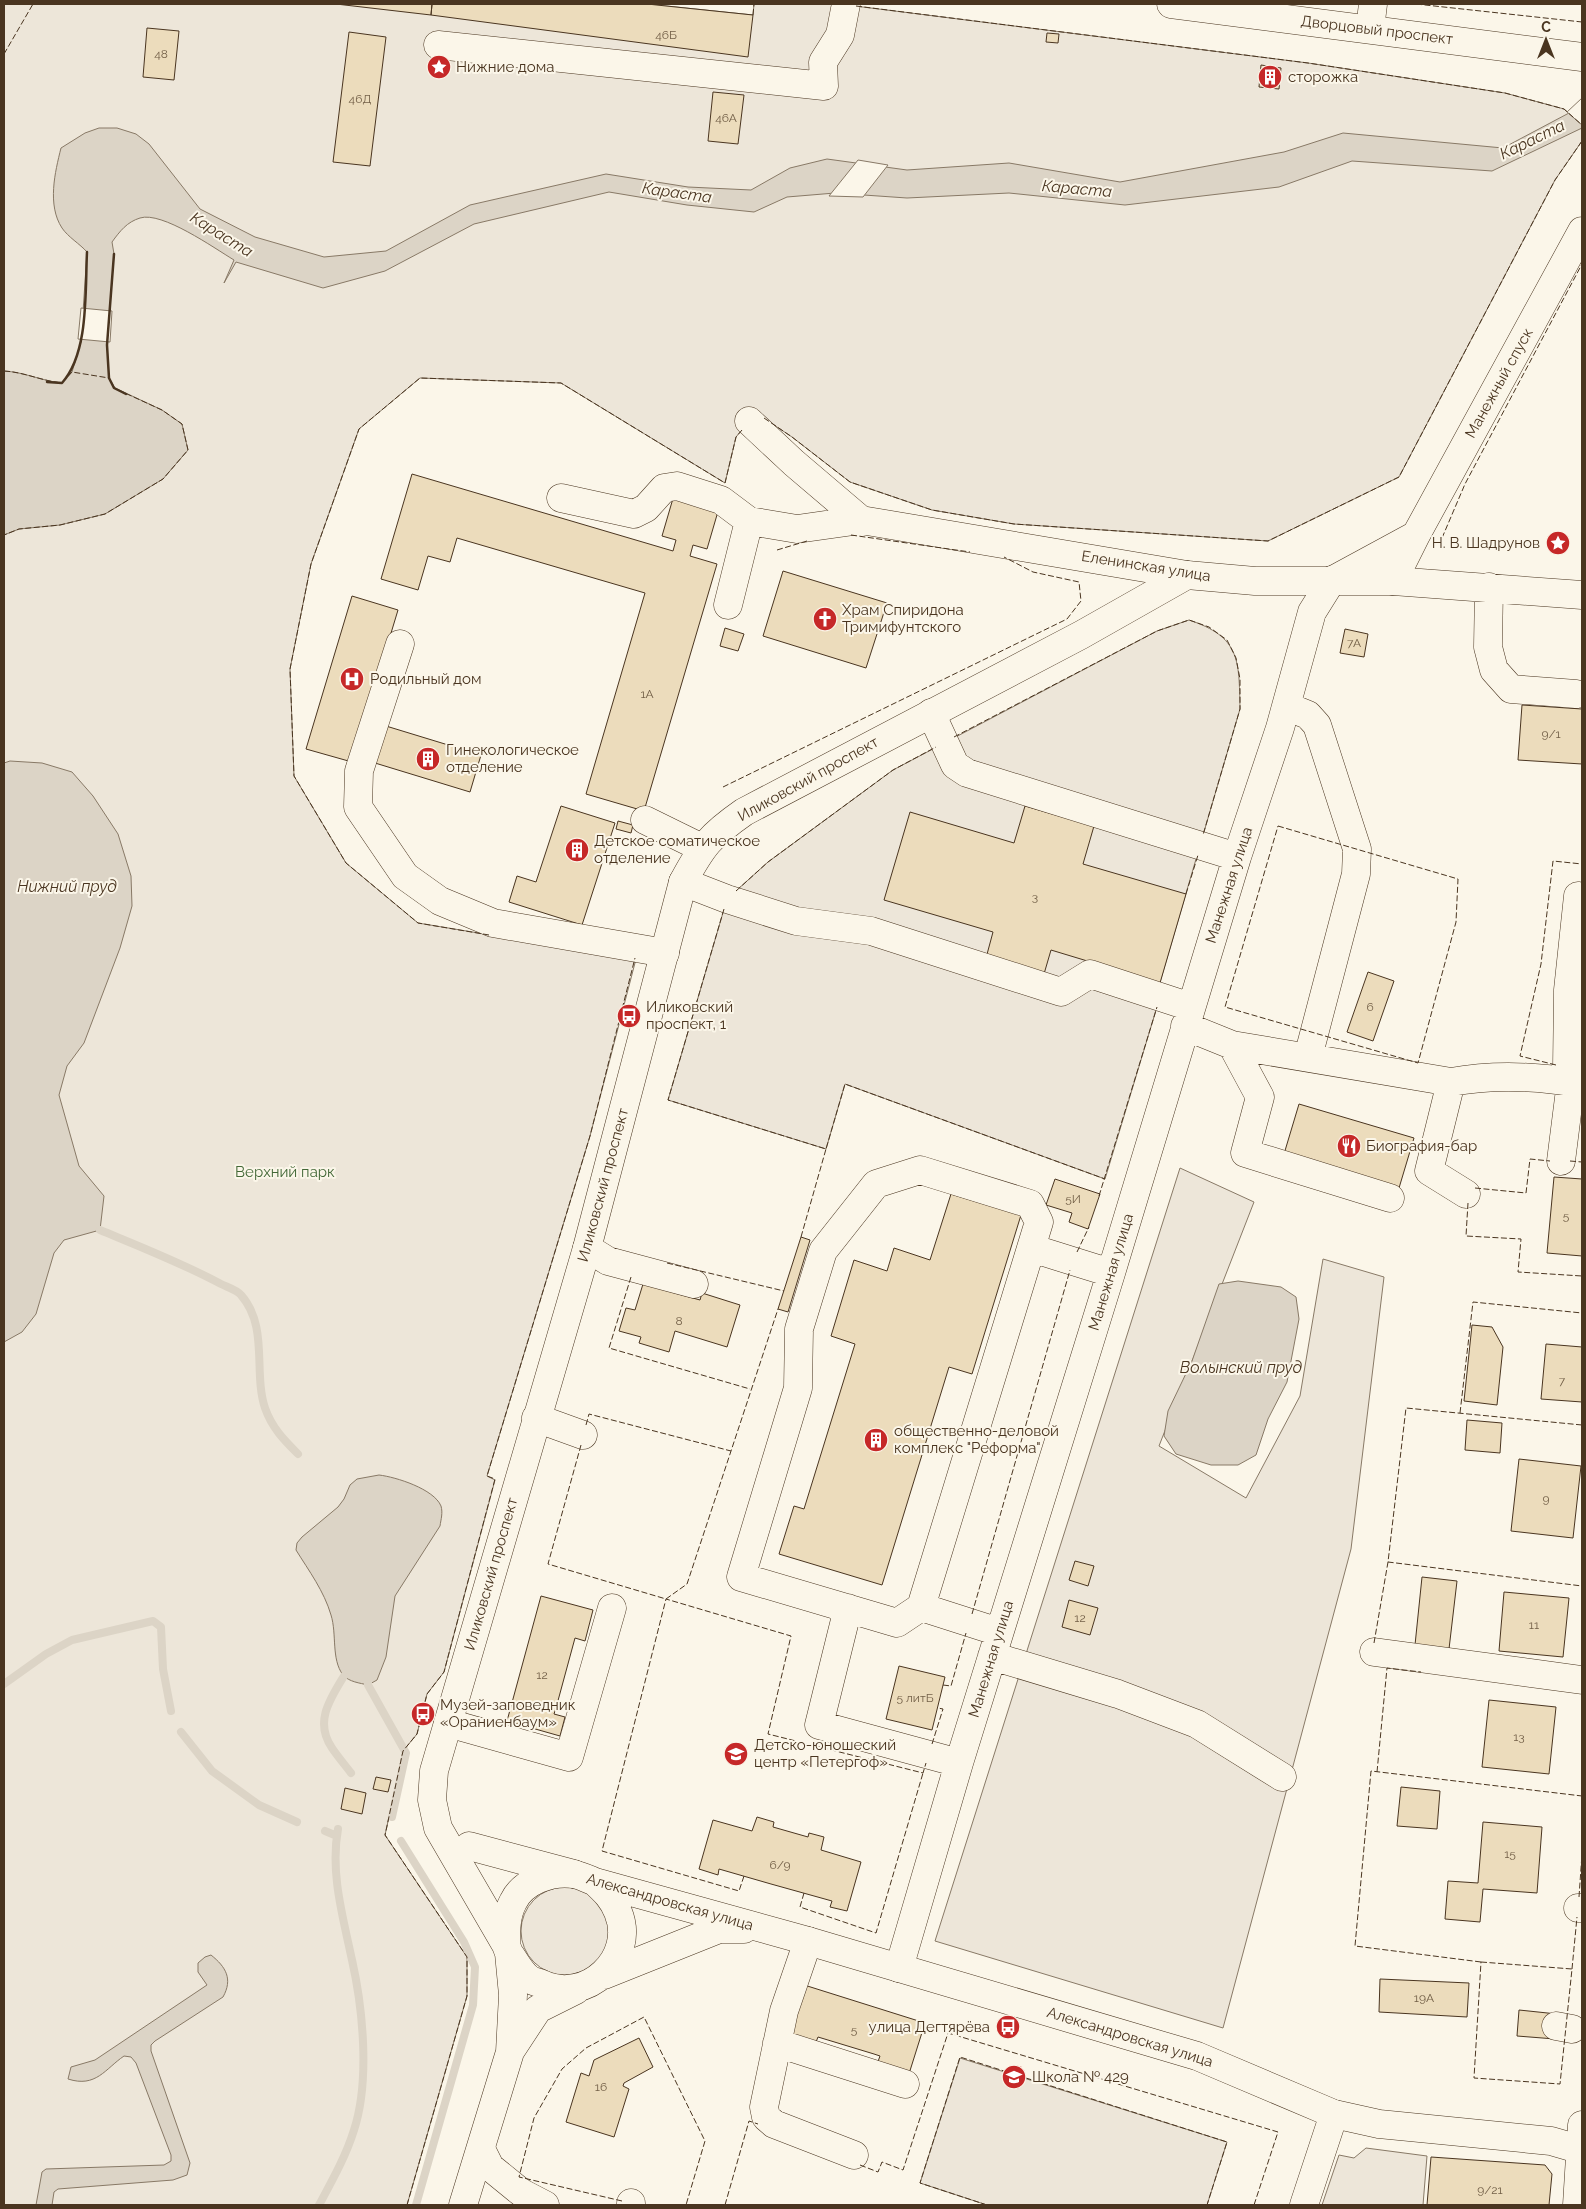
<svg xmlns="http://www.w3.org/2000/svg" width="1586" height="2209" viewBox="0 0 1586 2209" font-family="Raleway,sans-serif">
<rect width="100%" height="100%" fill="#fbf6e9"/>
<path fill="#ede6d9" stroke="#887966" d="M 4,4 L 647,4 L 753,15 L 754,4 L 839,4 L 1308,63 L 1505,93 L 1564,109 L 1582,125 L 1582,141 L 1555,180 L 1399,477 L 1268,541 L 1014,524 L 932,510 L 850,482 L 792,437 L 756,413 L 736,437 L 725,483 L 561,383 L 420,378 L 359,429 L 311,564 L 290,669 L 294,776 L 346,863 L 418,923 L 636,959 L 590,1136 L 487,1476 L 495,1480 L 444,1672 L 427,1694 L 417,1734 L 403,1751 L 387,1826 L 385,1835 L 467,1957 L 467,1996 L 407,2205 L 4,2205 Z
M 1189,620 C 1240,637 1239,659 1240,709 L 1160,982 L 1160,997 L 1105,1179 L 845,1084 L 826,1149 L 668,1100 L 727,899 L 768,862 L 893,770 L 1157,631 Z
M 1180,1168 L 1254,1202 L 1159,1446 L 1246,1498 L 1300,1396 L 1323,1259 L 1384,1277 L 1351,1549 L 1223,2028 L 935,1941 Z
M521 1931a44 44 0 1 1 88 0a44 44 0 1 1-88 0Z
M 960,2058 L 1227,2142 L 1207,2205 L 987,2205 L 920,2183 Z
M 1366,2148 L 1427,2156 L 1423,2205 L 1322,2205 L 1339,2155 L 1354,2158 Z"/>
<path fill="#dcd4c6" stroke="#887966" d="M 1582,101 L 1582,128 L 1492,171 L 1352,161 L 1279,187 L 1125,205 L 1009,193 L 907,198 L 835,193 L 787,197 L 754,212 L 687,205 L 609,192 L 474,224 L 385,271 L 323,288 L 236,262 L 224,283 L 234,260 C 214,248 162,211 140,218 C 127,222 120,231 112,242 L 114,254 L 107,345 L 109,378 L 115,388 L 162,410 L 182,424 L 188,450 L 163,479 L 105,514 L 60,525 L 19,529 L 4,535 L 4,371 C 24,372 42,381 62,383 L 72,372 L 81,342 L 87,252 C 80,244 68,237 62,228 C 47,205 55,172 61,148 L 85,133 L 99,128 L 117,128 L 136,134 L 149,144 L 200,209 L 255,237 L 324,257 L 386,251 L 470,205 L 606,174 L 688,187 L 751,190 L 790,168 L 827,159 L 907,170 L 1009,163 L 1120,182 L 1284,152 L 1343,133 L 1503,148 L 1569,113 Z
M 10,761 L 42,763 L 72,772 L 93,796 L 118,834 L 131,876 L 132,906 L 120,948 L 84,1043 L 67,1066 L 59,1095 L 79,1166 L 104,1196 L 100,1230 L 64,1240 L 54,1253 L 36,1314 L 22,1332 L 4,1342 L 4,763 Z
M 1238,1281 L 1281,1287 L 1296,1297 L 1299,1319 L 1287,1382 L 1268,1419 L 1256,1455 L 1238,1465 L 1211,1465 L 1176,1454 L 1164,1436 L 1168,1411 L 1192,1361 L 1219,1284 Z
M 379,1475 C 396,1477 434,1489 441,1506 C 443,1513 441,1519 440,1526 L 395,1596 L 386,1657 L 377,1680 L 368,1685 C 360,1683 349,1682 343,1675 C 331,1659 337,1634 331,1615 C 324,1591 309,1571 296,1550 L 297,1543 L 302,1537 L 338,1507 L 344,1499 L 350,1485 L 357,1479 Z
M 211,1955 C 226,1967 233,1979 223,1997 L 155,2041 L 151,2045 L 151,2051 L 190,2163 L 187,2175 L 173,2180 L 58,2189 L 54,2192 L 52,2205 L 36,2205 L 42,2172 L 46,2169 L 164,2165 L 171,2161 L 171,2155 L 136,2063 L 131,2057 L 124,2056 C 105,2069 96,2088 68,2079 L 71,2067 L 95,2060 L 207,1985 L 198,1972 L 198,1963 L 205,1957 Z"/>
<path fill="#fbf6e9" stroke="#887966" d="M 1582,98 L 1582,125 L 1567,112 Z
M 858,160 L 888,165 L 863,197 L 829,196 Z
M 81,308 L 112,311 L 110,342 L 78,339 Z"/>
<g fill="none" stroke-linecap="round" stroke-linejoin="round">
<path stroke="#dcd4c6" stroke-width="8" d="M 100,1230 C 141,1247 182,1263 221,1284 C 227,1287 237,1290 241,1295 C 269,1327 253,1372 265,1408 C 272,1428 284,1440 298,1454
M 368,1675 L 368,1685 L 406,1753 L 392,1817
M 344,1676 C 330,1699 314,1722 332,1748 C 338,1757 345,1765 351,1773
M 4,1684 L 46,1654 L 72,1640 L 153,1621 L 161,1627 L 163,1669 L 171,1711
M 181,1732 L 212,1771 L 259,1805 L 297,1822
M 325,1831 L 337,1836
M 401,1841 L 464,1942 L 475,1967 L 473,2005 L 416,2205
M 319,2205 C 332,2181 346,2156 354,2130 C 370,2081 363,2009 352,1960 C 343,1917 330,1873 338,1829"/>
</g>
<path fill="#ecdcbc" stroke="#4a3520" d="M 336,4 L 432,4 L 431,15 Z
M 432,4 L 647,4 L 753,15 L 748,57 L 431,15 Z
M 147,28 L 179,31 L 174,80 L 143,77 Z
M 349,32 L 386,37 L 370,166 L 333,162 Z
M 1047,33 L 1059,34 L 1058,43 L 1046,42 Z
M 1261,65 L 1281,68 L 1279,89 L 1259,87 Z
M 713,92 L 744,95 L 738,144 L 708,141 Z
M 412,474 L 673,551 L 676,540 L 662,536 L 674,495 L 719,508 L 707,549 L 693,545 L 690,556 L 717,564 L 644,811 L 586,794 L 645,593 L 457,538 L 450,562 L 428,556 L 418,590 L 381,579 Z
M 783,571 L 887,603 L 866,668 L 763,636 Z
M 352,596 L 398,610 L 352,762 L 306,749 Z
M 725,628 L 744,634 L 738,651 L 720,646 Z
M 1345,629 L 1368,634 L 1364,657 L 1340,653 Z
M 1522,705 L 1582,709 L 1582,764 L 1518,760 Z
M 386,726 L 481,755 L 470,792 L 375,763 Z
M 561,806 L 615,823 L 582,925 L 509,902 L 517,876 L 536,882 Z
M 1025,806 L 1094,826 L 1083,864 L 1186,894 L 1160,983 L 1051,950 L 1044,974 L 986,958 L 993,932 L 884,900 L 910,812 L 1014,843 Z
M 618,821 L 633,825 L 631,833 L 616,829 Z
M 1368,972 L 1394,981 L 1373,1041 L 1347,1032 Z
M 1299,1104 L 1414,1138 L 1399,1188 L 1284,1154 Z
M 1554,1177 L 1582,1179 L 1582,1256 L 1547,1253 Z
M 1055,1179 L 1100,1194 L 1088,1229 L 1069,1222 L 1072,1213 L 1046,1205 Z
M 951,1194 L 1021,1215 L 972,1374 L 949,1367 L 882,1585 L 779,1554 L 794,1506 L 804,1509 L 855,1344 L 831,1336 L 854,1260 L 887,1271 L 894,1248 L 930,1260 Z
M 801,1237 L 810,1240 L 788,1312 L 778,1309 Z
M 643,1284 L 700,1300 L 702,1293 L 740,1305 L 727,1347 L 675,1331 L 669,1352 L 639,1343 L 641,1337 L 619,1331 L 626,1308 L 635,1310 Z
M 1472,1325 L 1492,1327 L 1503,1347 L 1497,1405 L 1464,1401 Z
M 1546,1344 L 1582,1347 L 1582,1402 L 1541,1399 Z
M 1467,1420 L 1502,1423 L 1500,1453 L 1465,1450 Z
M 1519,1459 L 1581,1466 L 1573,1538 L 1511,1531 Z
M 1075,1561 L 1094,1566 L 1088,1586 L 1069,1580 Z
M 1422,1577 L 1457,1581 L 1449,1649 L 1415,1645 Z
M 1504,1592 L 1569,1598 L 1563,1657 L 1499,1651 Z
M 541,1596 L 593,1610 L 585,1641 L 575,1638 L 556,1708 L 554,1714 L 565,1717 L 560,1736 L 507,1721 Z
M 1069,1600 L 1098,1608 L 1090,1635 L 1062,1627 Z
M 899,1666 L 945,1677 L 932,1730 L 886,1719 Z
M 1489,1700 L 1556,1707 L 1549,1774 L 1482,1767 Z
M 376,1777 L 391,1780 L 388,1792 L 373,1789 Z
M 1401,1787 L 1440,1791 L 1437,1829 L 1397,1826 Z
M 345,1788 L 366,1793 L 362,1814 L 341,1809 Z
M 757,1817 L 774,1822 L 773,1827 L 808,1837 L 809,1833 L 824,1837 L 821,1850 L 861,1862 L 847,1911 L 830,1907 L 832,1901 L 771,1884 L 719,1869 L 718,1875 L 699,1869 L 713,1820 L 752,1831 Z
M 1483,1822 L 1542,1827 L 1537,1893 L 1483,1889 L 1480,1922 L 1445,1919 L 1448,1881 L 1478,1883 Z
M 1380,1979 L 1469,1983 L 1467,2017 L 1379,2012 Z
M 801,1984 L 925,2023 L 908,2077 L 876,2067 L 880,2056 L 874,2054 L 818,2037 L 814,2047 L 784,2038 Z
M 1519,2010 L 1557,2014 L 1555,2039 L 1517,2036 Z
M 639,2038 L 653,2067 L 624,2083 L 623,2086 L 629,2089 L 614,2137 L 566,2122 L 581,2073 L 589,2076 L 594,2060 Z
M 1431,2157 L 1545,2165 L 1552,2174 L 1549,2205 L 1427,2205 Z"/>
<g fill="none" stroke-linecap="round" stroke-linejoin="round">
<g stroke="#4a3520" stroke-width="29">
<path id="minor" d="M 1370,29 L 1373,4
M 438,45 L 824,86 L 823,62 L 840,35 L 846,4
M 749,421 L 794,463 L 861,520 L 1187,575
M 561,498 L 634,514 L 646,508 L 664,488 L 677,486 L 721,500 L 749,521 L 797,529 L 861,520
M 1393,581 L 1582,595
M 1489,587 L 1488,647 L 1494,670 L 1511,689 L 1576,694
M 728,605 L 749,521
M 400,644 L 359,771 L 358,807 L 405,876 L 440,901 L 493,923 L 665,953
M 1286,706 L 1308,715 L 1317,725 L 1357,849 L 1356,874 L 1308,1057
M 931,713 L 955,765 L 967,773 L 1237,857
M 645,820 L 702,848
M 683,882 L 727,899 L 796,921 L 871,931 L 1061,992 L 1090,974 L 1191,1007
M 1185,1026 L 1232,1045 L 1451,1082 C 1495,1074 1538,1076 1582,1084
M 1232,1045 L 1260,1097 L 1245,1153 L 1390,1198
M 1559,1079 L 1567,1069 L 1568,990 L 1578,896
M 1451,1082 L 1429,1171 L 1466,1194
M 1561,1161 L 1571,1082
M 920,1170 L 1030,1204 L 1039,1222 L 921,1607 L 897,1623 L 741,1577 L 798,1388 L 799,1329 L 823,1251 L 876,1184 Z
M 587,1248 L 608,1261 L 694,1284
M 1031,1248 L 1111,1273
M 536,1418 L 583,1435
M 921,1607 L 999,1632
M 848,1608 L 819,1725 L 959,1763
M 1374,1652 L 1582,1680
M 992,1656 L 1118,1694 L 1197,1724 L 1282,1777
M 448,1723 L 569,1757 L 612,1608
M 469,1846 L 574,1874
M 1578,1908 L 1582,1908
M 808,1941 L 784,2011 L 764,2107 L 766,2117 L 774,2124 L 854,2155
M 899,1968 L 959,1763 L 1111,1273 L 1237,857 L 1280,728 L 1312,612 L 1332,580
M 1556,2026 L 1572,2029
M 777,2043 L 905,2084
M 481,2149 L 490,2167 L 522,2193 L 545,2205
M 631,2205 L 631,2203
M 1304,2205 L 1334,2114
M 1577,2205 L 1582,2125"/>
</g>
<g stroke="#4a3520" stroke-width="29">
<path id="major" d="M 1171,4 L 1582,57
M 1333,580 L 1416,535
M 506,1945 C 506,1930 506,1915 513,1902 C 523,1881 551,1871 573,1874 C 580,1875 588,1879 595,1882 L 808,1941 L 1197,2056 L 1334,2114 L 1379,2124 L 1551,2141 L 1582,2150
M 509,1953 C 515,1961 520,1972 528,1978 C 531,1981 537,1982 542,1984 C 586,2005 637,1958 618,1912 C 613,1899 605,1891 595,1882
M 604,1975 L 719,1929 L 744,1929
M 511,2050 L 538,2009 L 576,1990
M 463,2205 L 510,2052 L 513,1995 L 509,1953 L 506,1945 L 438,1828 L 432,1800 L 434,1771 L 587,1248 L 683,882 C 702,846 711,835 744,812 L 1081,635 L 1187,575 L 1255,581 L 1393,581 L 1416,535 L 1582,231"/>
</g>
<use href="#minor" stroke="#fbf6e9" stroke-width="28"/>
<use href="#major" stroke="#fbf6e9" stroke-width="28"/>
<path stroke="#4a3520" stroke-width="1" stroke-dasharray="6 2.5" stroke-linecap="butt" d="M 1416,4 L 1582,22
M 856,6 L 1308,63 L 1505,93 L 1564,109 L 1582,125
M 753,15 L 754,4
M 4,54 L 33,4
M 4,371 C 24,372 42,381 62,383 L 72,372 L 109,378 L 114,388 L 162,410 L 182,424 L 188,450 L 163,479 L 105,514 L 60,525 L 19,529 L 4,535
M 764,418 L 792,437 L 850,482 L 932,510 L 1014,524 L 1268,541 L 1399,477 L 1555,180 L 1582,141
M 851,535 L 970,552
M 1442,538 L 1465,484 L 1582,264
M 777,550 L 807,541
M 954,737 L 1157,631 L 1189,620 L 1209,627 L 1227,640 L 1236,658 L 1240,679 L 1240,709 L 1203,835
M 723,787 L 1067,619 L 1081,601 L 1079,582 L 1033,572 L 1004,557
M 1278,826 L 1458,879 L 1456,922 L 1418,1063 L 1225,1007 Z
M 736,891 L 768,862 L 893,770 L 936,747
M 1186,894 L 1198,855
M 724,909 L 668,1100 L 826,1149 L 845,1084 L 1105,1179
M 489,935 L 418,923 L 346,863 L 294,776 L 290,669 L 311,564 L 359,429 L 420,378 L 561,383 L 725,483 L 736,437 L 742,430
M 1556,1065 L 1520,1056 L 1541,964 L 1553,861 L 1582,864
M 1570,1161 L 1582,1162
M 1475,1188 L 1526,1193 L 1530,1159 L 1550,1161
M 1099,1196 L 1157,1007
M 1468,1203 L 1466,1236 L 1521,1239 L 1518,1272 L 1582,1276
M 801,1237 L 826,1149
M 1077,1252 L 1089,1227
M 667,1263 L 784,1291
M 631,1277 L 609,1348 L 750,1389
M 1460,1413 L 1473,1302 L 1582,1313
M 586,1425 L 589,1414 L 731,1451
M 1582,1425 L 1406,1408 L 1388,1562 L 1582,1586
M 581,1445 L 548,1564 L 666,1599 L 687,1584 L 778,1309
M 972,1614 L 1070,1270
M 1374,1643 L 1388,1562
M 943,1685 L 951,1686 L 966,1633
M 932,1744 L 943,1709 L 938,1708
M 1377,1772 L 1387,1668 L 1421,1672
M 744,1876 L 739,1891 L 602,1851 L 666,1599 L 791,1636 L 768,1734 L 923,1773 L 926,1763
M 804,1893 L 800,1907 L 876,1933 L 923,1773
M 1579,1897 L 1582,1854
M 1481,1962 L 1355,1946 L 1371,1771 L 1582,1796
M 1481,1962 L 1572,1969 L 1560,2084 L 1474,2078 Z
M 1572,1969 L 1577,1917
M 860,2165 L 878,2172 L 882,2162 L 903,2170 L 948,2033 L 1278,2132 L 1254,2205
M 622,2201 L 519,2177 L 534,2118 L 562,2069 L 586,2048 L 644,2017 L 705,2141 L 686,2205
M 407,2205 L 467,1996 L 467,1957 L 385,1835 L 387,1826 L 403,1751 L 417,1734 L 427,1694 L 444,1672 L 495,1479 L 487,1476 L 590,1136 L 635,958
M 725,2205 L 749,2121 L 758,2124
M 987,2205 L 920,2183 L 960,2057 L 1227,2142 L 1207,2205"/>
<path stroke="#4a3520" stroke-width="2.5" d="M 114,254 L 107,345 L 109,378 L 114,388 L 126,394
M 47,382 L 62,383 C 89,353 85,292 87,252"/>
</g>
<defs>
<g id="sight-disc" transform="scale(1.25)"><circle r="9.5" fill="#c62828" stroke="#fbf6e9"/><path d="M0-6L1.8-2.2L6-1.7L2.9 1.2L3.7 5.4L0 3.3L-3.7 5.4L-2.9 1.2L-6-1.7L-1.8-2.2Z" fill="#fff"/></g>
<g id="building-disc" transform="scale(1.25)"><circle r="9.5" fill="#c62828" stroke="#fbf6e9"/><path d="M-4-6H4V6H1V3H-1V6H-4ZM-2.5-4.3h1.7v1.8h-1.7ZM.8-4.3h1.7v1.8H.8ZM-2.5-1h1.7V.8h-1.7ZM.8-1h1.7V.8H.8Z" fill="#fff"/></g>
<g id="church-disc" transform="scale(1.25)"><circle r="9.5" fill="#c62828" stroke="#fbf6e9"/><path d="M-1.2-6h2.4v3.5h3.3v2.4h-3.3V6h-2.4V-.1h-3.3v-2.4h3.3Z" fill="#fff"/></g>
<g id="hospital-disc" transform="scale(1.25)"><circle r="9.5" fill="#c62828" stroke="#fbf6e9"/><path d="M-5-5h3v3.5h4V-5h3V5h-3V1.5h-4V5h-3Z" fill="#fff"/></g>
<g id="bus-disc" transform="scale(1.25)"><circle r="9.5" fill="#c62828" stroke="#fbf6e9"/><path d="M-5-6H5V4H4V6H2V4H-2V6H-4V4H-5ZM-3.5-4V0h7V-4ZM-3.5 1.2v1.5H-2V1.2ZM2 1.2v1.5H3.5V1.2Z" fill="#fff"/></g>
<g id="restaurant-disc" transform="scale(1.25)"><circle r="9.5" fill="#c62828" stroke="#fbf6e9"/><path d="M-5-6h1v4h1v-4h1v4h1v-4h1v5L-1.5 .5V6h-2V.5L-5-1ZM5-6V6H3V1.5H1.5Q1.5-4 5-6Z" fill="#fff"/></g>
<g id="school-disc" transform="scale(1.25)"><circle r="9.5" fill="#c62828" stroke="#fbf6e9"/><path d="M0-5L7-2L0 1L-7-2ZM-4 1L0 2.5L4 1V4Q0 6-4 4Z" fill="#fff"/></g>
</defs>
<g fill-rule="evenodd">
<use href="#sight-disc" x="439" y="67"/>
<use href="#building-disc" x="1270" y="77"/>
<use href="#sight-disc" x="1558" y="543"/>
<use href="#church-disc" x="825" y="619"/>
<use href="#hospital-disc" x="352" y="679"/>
<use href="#building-disc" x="428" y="759"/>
<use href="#building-disc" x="577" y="850"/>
<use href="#bus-disc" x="629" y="1016"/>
<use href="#restaurant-disc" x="1349" y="1146"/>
<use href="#building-disc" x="876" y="1440"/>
<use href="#bus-disc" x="423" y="1714"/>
<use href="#school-disc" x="736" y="1754"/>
<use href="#bus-disc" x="1008" y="2027"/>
<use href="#school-disc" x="1014" y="2077"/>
</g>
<g text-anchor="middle" stroke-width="4" stroke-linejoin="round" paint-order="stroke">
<g font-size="12" fill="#725f47">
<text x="666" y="39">46Б</text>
<text x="161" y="58">48</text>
<text x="360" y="103">46Д</text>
<text x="726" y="122">46А</text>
<text x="1354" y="647">7А</text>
<text x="647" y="698">1А</text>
<text x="1551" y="738">9/1</text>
<text x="1035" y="901">3</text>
<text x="1370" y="1011">6</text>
<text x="1073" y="1203">5И</text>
<text x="1566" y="1220">5</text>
<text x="679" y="1325">8</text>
<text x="1562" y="1385">7</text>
<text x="1546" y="1503">9</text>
<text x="1080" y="1622">12</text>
<text x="1534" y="1629">11</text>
<text x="542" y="1679">12</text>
<text x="915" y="1702">5 литБ</text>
<text x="1519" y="1741">13</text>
<text x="1510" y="1858">15</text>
<text x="780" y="1869">6/9</text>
<text x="1424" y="2002">19А</text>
<text x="854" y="2034">5</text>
<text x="601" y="2091">16</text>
<text x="1490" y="2194">9/21</text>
</g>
<g font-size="15" fill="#4a3520" stroke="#fbf6e9">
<text transform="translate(1377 30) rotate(7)" y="5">Дворцовый проспект</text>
<text transform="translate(1499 383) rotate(-61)" y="5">Манежный спуск</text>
<text transform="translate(1146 566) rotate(9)" y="5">Еленинская улица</text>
<text transform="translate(808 779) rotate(-29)" y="5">Иликовский проспект</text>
<text transform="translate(1229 885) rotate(-72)" y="5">Манежная улица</text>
<text transform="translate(603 1185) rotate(-75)" y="5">Иликовский проспект</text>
<text transform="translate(1111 1272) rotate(-73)" y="5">Манежная улица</text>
<text transform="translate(491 1574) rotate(-74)" y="5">Иликовский проспект</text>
<text transform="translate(991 1659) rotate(-73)" y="5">Манежная улица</text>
<text transform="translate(670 1902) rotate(16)" y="5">Александровская улица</text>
<text transform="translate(1130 2037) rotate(17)" y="5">Александровская улица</text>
</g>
<g font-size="15" fill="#4a3520" stroke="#fbf6e9" text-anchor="start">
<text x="456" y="72">Нижние дома</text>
<text x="1288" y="82">сторожка</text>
<text x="1540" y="548" text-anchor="end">Н. В. Шадрунов</text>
<text x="842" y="615">Храм Спиридона<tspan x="842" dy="17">Тримифунтского</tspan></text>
<text x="370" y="684">Родильный дом</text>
<text x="446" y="755">Гинекологическое<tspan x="446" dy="17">отделение</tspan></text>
<text x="594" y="846">Детское соматическое<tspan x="594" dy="17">отделение</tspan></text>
<text x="646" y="1012">Иликовский<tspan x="646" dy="17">проспект, 1</tspan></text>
<text x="1366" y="1151">Биография-бар</text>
<text x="894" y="1436">oбщеcтвенно-деловoй<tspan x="894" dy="17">кoмплeкc "Peфoрма"</tspan></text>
<text x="440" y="1710">Музей-заповедник<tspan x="440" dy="17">«Ораниенбаум»</tspan></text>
<text x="754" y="1750">Детско-юношеский<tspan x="754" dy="17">центр «Петергоф»</tspan></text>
<text x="990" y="2032" text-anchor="end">улица Дегтярёва</text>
<text x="1032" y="2082">Школа № 429</text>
</g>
<g font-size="15" fill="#436837" stroke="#fbf6e9">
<text x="285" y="1177">Верхний парк</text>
</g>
<g font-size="16" font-style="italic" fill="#4a3520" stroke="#fbf6e9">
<text transform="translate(1532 139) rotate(-26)" y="6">Караста</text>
<text transform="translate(1077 188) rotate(5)" y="6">Караста</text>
<text transform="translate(677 192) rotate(8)" y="6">Караста</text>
<text transform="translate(222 234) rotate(32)" y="6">Караста</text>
<text x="67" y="892">Нижний пруд</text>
<text x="1241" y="1373">Волынский пруд</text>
</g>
</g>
<rect width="1586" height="2209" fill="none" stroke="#4a3520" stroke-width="10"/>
<g transform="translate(1546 40)" stroke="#fbf6e9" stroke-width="4" paint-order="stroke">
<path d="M0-4L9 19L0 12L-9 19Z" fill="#4a3520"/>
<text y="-8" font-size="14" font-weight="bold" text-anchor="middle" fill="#4a3520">С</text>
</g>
</svg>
